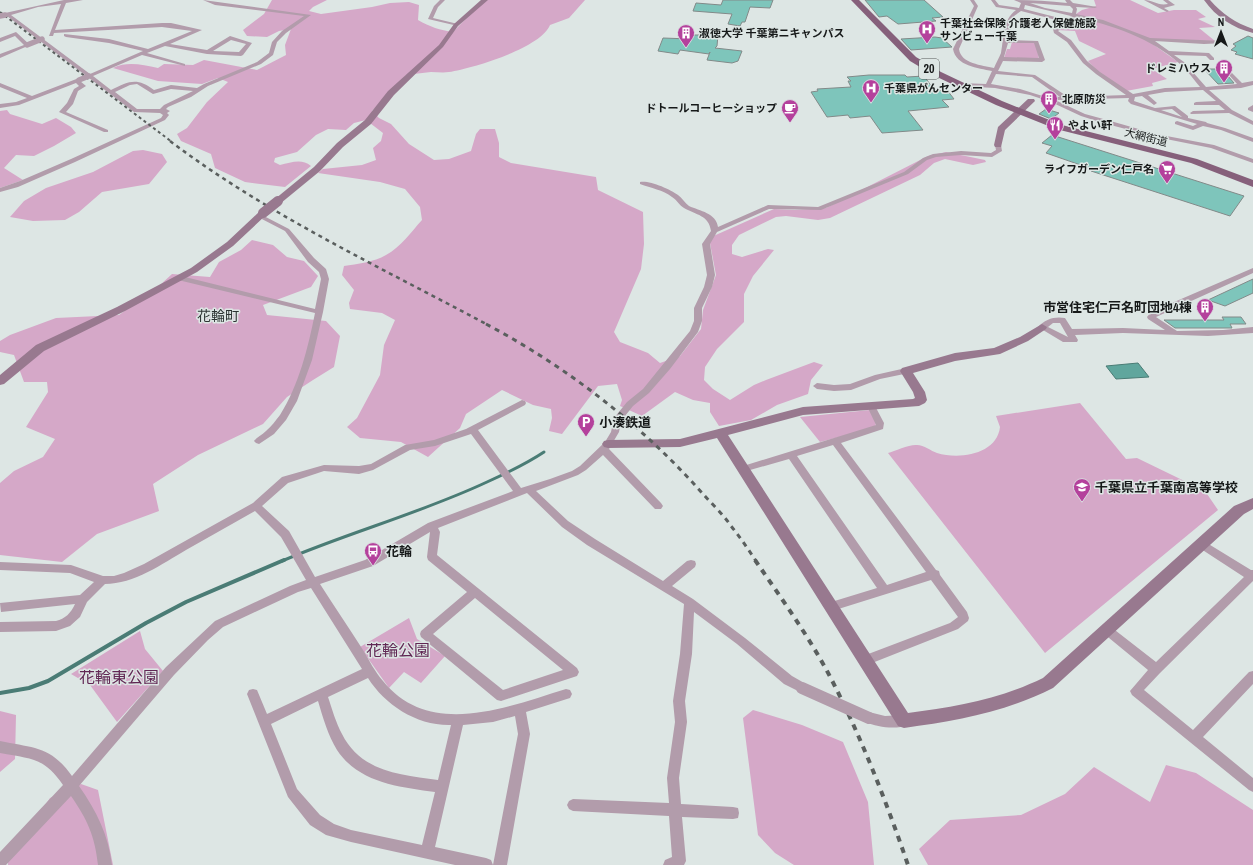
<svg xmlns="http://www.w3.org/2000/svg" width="1253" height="865" viewBox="0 0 1253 865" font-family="'Archivo Narrow','Noto Sans JP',sans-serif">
<rect width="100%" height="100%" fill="#dde6e4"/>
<path fill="#d5a8c8" d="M 272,0 L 327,0 L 313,7 L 309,11 L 321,14 L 372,7 L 390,3 L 409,2 L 419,5 L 418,20 C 430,27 440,30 453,32 L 484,0 L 585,0 L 569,18 L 550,25 C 541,48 473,68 449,72 C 443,73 437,72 431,72 C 422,73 414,74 406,75 L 372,111 L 379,118 L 391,124 L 409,144 L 434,160 L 449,159 L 471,151 L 476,134 L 480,129 L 495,129 L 499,143 L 499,157 L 511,163 L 596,177 L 598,190 L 643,212 L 644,244 L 641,269 L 614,332 L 620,342 L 648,353 L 660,363 L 680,356 L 701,329 L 703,310 L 716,275 L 709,238 L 774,209 L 795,210 L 826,208 L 928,156 L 946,152 L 985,160 L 986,162 L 973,165 L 945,159 L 934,163 L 920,175 L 830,218 L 818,220 L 786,216 L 776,217 L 739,235 L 732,245 L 732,254 L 742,257 L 768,249 L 774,250 L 753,276 L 744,294 L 744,322 L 717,349 L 705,367 L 704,380 L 713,389 L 730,400 L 754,385 L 766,380 L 814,362 L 823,365 L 811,380 L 808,394 L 777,405 L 751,420 L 719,426 L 710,412 L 710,403 L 693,400 L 675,392 L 642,416 L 620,406 L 622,400 L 617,384 L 598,386 L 562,434 L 549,431 L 552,418 L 551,409 L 533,405 L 502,390 L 466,414 L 460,428 L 428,457 L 401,442 L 360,438 L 347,427 L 357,418 L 380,375 L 384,345 L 395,320 L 382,313 L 350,309 L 349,303 L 354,290 L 342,275 L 344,266 C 357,264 374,262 386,255 C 401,247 411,232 422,220 L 420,207 L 405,189 L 380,182 L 318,173 L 323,169 L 362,165 L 376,160 L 373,148 L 381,141 L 383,133 L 366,120 L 354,123 L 346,130 L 328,129 L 316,135 L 297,152 L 275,158 L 274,162 L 280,165 C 291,163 301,158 311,166 L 285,187 L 245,182 L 215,168 L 211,154 L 181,141 L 177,134 L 187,128 L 207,102 L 228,82 L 218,78 L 202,84 L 158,81 L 113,68 C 128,61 142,65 158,68 L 164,64 L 193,65 L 204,60 L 257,70 L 286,55 L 285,45 L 291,29 L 279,31 L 267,37 L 247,36 L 243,30 L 264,14 Z
M 1094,0 L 1130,0 L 1158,13 L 1174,10 L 1196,10 L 1206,17 L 1198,19 L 1215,27 L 1199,28 L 1215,41 L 1147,40 L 1178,62 L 1152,69 L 1167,79 L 1152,83 L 1153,86 L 1126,91 L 1099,73 L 1088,61 L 1106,54 L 1079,41 L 1075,31 L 1057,30 L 1075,19 L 1076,14 L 1082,10 L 1096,6 Z
M 1012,42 L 1036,43 L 1039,59 L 1004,58 L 1007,49 L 1010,49 Z
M 7,110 L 10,114 L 42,124 L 56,118 L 71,127 L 76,133 L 54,146 L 34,156 L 16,155 L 4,168 L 23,180 L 0,188 L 0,111 Z
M 143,150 L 162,154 L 167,162 L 149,184 L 102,192 L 79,212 L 65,220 L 33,221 L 10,217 L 24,201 L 46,188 L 93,172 L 133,151 Z
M 252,240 L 273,245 L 287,257 L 304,261 L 318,276 L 311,287 L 263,305 L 267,315 L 326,321 L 340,336 L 334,367 L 313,380 L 287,397 L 263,424 L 198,455 L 153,484 L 159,511 L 97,534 L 62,562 L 0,555 L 0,483 L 14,471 L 43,457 L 55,439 L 26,427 L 48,392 L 47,382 L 24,382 L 14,355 L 0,352 L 0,341 L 10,335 L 56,318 L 119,315 L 159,286 L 172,274 L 210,277 L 219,262 L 241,250 Z
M 1080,403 L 1126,459 L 1137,458 L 1205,491 L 1218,510 L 1045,653 L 888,453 C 895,451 910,444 917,445 C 924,445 931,451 937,453 C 960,460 997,454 1000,427 L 996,416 Z
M 870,410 L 876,424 L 874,428 L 820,442 L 800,417 Z
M 409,618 L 417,639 L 445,656 L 421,683 L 404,672 L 389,688 L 360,647 Z
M 140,631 L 145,649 L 163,671 L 117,722 L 90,685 L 71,674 Z
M 753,710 L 802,725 L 843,742 L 868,802 L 874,865 L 794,865 L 775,853 L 758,835 L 743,718 Z
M 0,711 L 16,715 L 15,759 L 0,772 Z
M 1166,765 L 1196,773 L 1253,810 L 1253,865 L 928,865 L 919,849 L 950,820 L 1021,815 L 1065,794 L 1094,767 L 1150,802 Z
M 81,784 L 98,790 L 113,865 L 8,865 L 8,859 L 50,798 Z"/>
<path fill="#60a69d" stroke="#4a7c75" d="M 1138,363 L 1149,377 L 1116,379 L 1106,366 Z"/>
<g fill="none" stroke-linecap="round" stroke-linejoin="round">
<path stroke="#4a7c75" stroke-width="3" d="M 282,561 C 350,532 421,513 487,482 C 507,473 526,464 544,452"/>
<path stroke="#4a7c75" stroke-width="4" d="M 0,693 L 29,688 L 48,681 L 146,623 L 186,602 L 284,560"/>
</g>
<path fill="#7ec5bb" stroke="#828a89" d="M 723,0 L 773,0 L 770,8 L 750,7 L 745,22 L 742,22 L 740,26 L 728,24 L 732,14 L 693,11 L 696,3 L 721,5 Z
M 865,0 L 924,0 L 943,17 L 932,18 L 936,21 L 898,24 L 887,16 L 879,17 Z
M 700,33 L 718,35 L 717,46 L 715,48 L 742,51 L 738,61 L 732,63 L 707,60 L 710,52 L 709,54 L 680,50 L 678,54 L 658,51 L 663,38 L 690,39 L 692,35 L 699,35 Z
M 1248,36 L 1253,38 L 1253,59 L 1235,54 L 1237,52 L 1231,50 L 1236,46 L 1233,44 Z
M 935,37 L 942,38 L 952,47 L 911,50 L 901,39 Z
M 1204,69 L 1222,69 L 1234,83 L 1218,84 Z
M 869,75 L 905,75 L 907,77 L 924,76 L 935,91 L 947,90 L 954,99 L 942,100 L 949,107 L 908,111 L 923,130 L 882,133 L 870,116 L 850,118 L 848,115 L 827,117 L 811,92 L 818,91 L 817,89 L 851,87 L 848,81 L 851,81 L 847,77 Z
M 1046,109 L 1059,113 L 1051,119 L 1039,114 Z
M 1052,135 L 1244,196 L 1230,216 L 1091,171 L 1092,169 L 1046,153 L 1052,146 L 1042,143 Z
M 1253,279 L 1253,293 L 1225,306 L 1208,300 Z
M 1222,317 L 1241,317 L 1246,324 L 1230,324 L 1232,328 L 1175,328 L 1164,320 L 1224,320 Z"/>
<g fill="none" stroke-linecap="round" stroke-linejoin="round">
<path fill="#b29cab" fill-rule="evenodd" d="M 64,0 L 83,0 L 66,3 L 55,30 L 162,23 L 171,23 L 202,30 L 170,44 L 207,50 L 230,36 L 252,43 L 243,55 L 241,56 L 207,54 L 165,46 L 147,53 L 185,64 L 185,66 L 142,55 L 93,76 L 111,90 C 129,81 137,77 154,90 L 171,85 L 197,88 L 204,84 L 257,62 L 269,53 L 272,42 L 282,31 L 304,16 L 215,5 L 203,0 L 311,15 L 286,33 L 277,42 L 273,55 L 261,64 L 208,86 L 191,97 L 168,107 L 166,109 L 170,111 L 167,113 L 169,115 L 165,120 L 75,162 L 18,187 L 0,192 L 0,188 L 20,181 L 71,159 L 161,118 L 163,115 L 160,113 L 134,112 L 7,16 L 3,15 L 5,13 ZM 61,4 L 49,36 L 53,36 L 54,33 L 162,27 L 192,31 L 148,49 L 109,39 L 64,34 L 64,36 L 66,37 L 109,43 L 143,51 L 90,74 L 11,15 L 38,7 ZM 231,40 L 246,44 L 239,52 L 213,51 ZM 137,84 L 153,94 L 171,89 L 193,91 L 164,105 L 160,109 L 137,109 L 115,92 L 130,85 Z
M 440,0 L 445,0 L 438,7 L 433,18 L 458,24 L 458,26 L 428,19 L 434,6 Z
M 970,0 L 974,0 L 978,6 L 959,49 C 961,64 982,65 994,68 C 996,63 999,58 1001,53 C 1004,39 1002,20 1016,10 L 996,7 L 991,0 L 995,0 L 999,5 L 1019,8 L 1021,3 L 1014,0 C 1031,0 1049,1 1067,3 L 1065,0 L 1070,0 L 1073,3 L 1097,7 L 1095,8 L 1076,7 L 1077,9 L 1076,14 L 1103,20 L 1150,38 L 1225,41 L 1225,43 L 1204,44 L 1155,41 L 1169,51 L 1209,53 L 1214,58 L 1214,60 L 1210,60 L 1206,56 L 1174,55 L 1184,62 L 1206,87 L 1237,84 L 1229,75 L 1232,73 L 1242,83 L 1253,81 L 1253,85 L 1241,88 L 1209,90 L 1232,110 L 1253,121 L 1253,125 L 1229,113 L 1191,114 L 1190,113 L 1193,111 L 1225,110 L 1219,105 L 1194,105 L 1194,103 L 1196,102 L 1216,101 L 1203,90 L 1165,92 L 1148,95 L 1157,103 L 1154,105 L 1142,96 L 1135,97 L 1134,101 L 1155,108 L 1175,106 L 1188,116 L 1188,118 L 1206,122 L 1207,123 L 1225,128 L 1253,138 L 1253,142 L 1221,130 L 1203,126 L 1193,130 L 1175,124 L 1175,122 L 1177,121 L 1193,126 L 1197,124 L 1131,104 L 1128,101 L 1129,98 L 1055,100 L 1085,114 L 1107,120 L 1156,134 L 1214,145 L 1253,159 L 1253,163 L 1211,148 L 1156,137 L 1103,123 L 1081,116 L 1051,102 L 1030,95 L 995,88 L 959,86 L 958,85 L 961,83 L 986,84 L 992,71 C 978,68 956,66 953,49 L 974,6 ZM 1030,3 L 1070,6 L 1073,9 L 1072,13 L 1045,8 ZM 1025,5 L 1071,16 L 1067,20 L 1024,9 ZM 1021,11 L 1064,22 L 1053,29 L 1054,33 L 1067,42 L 1083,63 L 1096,74 L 1126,95 L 1068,97 L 1035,75 L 998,71 L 1003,61 L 1042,62 L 1045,60 L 1038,41 L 1008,40 L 1014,16 ZM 1075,17 C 1112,25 1151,38 1180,64 C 1188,71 1194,80 1200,87 L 1165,88 L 1133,94 L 1100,72 L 1087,61 L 1071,40 L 1058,31 L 1070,23 ZM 1008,43 L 1034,43 L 1039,58 L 1004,57 ZM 996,74 L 1032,77 L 1060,97 L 1052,96 L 1049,98 L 1020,89 L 991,84 ZM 1172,109 L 1182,117 L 1161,110 Z
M 1144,0 C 1154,0 1157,6 1168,4 L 1163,0 L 1168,0 L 1175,5 L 1164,8 L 1169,11 L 1167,12 Z
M 16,32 L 30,45 L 0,58 L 0,54 L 24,45 L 15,36 L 0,42 L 0,38 Z
M 79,78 L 81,79 L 80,81 L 86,86 L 78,91 L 73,104 L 66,112 L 108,130 L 108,132 L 104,132 L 59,112 L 67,103 L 74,89 L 79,86 L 76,83 L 19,105 L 0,108 L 0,104 L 16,102 L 27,98 L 0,87 L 0,83 L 32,96 Z
M 1253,105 L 1253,112 L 1248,110 L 1248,108 Z
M 998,143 L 1001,145 L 1002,151 L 992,157 L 961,155 L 936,157 L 927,160 L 908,174 L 821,210 L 769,209 L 717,232 L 710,244 L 715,275 L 712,287 L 702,308 L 702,321 L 698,332 L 670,369 L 649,393 L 633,406 L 621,421 L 619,432 L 609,449 L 661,503 L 663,506 L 661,509 L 655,509 L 603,455 L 586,470 L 578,475 L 536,491 L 568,521 L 595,539 L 663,581 L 687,561 L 691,560 L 695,561 L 696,564 L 695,567 L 672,586 L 693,599 L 745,638 L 792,676 L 806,684 L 808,688 L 806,692 L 802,693 L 784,684 L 737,644 L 694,612 L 692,654 L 685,701 L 687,722 L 679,778 L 681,804 L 733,807 L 738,808 L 739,813 L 738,818 L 733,819 L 682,817 L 686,861 L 684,865 L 663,865 L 665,860 L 672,857 L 669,816 L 573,811 L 569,809 L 567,805 L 569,801 L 573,799 L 669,803 L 667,778 L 675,722 L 673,701 L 680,654 L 684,604 L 587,545 L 562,527 L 527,493 L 438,528 L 440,532 L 437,555 L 577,668 L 579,672 L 577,676 L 501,701 L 497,700 L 421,637 L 420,634 L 421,631 L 467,592 L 428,560 L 427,557 L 430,532 L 373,566 L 320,584 C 334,606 349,628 363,650 C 369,660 375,672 383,681 C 430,739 507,707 566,689 L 570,690 L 572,694 L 570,698 L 526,712 L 530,734 L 507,865 L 493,865 L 518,734 L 515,716 L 493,722 L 463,725 L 435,847 L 486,858 L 491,860 L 493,865 L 455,865 L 351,842 L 326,835 L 310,825 L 288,797 L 247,694 L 249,690 L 253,689 L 257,690 L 267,714 L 362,669 L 311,588 L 298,592 L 223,627 L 208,640 L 174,675 L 79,786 C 97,812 108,834 112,865 L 98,865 C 95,836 87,819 71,796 L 6,865 L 0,865 L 0,852 L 63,785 C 44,757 31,759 0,753 L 0,741 C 33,748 51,746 72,776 L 166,667 L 215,621 L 290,586 L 306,580 L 281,537 L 255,511 C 232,524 209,537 186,550 C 162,564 134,584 105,584 L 87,602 L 80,617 L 70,626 L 56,631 L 0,632 L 0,622 L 56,621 C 65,619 71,613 75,604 L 1,612 L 0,603 L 80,595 L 94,582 L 70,573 L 0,570 L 0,562 L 71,565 L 103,576 L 114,576 L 124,573 L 144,564 L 253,503 L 282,477 L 324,465 L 359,466 L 371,464 L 405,445 L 434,440 L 466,429 L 522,400 L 525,401 L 526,403 L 525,405 L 478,430 L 521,488 L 550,479 L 572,471 L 580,466 L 605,442 L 611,432 L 614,418 L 627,402 L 643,389 L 690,331 L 694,321 L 694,308 L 704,287 L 707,275 L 702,244 L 711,231 C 709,215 696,215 684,208 C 679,205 677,200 672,197 C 663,190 651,188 640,184 L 640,182 C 649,180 670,189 678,195 C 682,198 685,203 689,206 C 700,211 716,213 718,227 L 768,205 L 818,207 L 904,172 L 923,158 L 933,154 L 961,151 L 991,153 L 996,150 L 995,145 ZM 471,434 L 513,491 L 428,523 L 365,560 L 315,577 L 289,531 L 262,506 L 288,483 L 324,471 L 359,474 L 373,470 L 410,450 L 435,446 ZM 475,598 L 563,670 L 503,690 L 433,634 ZM 368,678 C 385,705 417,726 451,725 L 438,780 C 401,775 361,772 342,734 C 336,723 332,709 328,697 ZM 318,701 C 323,718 328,735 337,750 C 359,783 399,787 435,792 L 422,845 L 351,830 L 334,824 L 320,815 L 297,789 L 271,724 Z
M 260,214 L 289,229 L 314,258 L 326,269 L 329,279 L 323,312 L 312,360 L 297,401 L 286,420 L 274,434 L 259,444 L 256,443 L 254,441 C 257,437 262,435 266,431 C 271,427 276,420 280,415 C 299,385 308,348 315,313 L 178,280 L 177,278 L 181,276 L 315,309 L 321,279 L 319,272 L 308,262 L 285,231 L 258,217 L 257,216 Z
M 1253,268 L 1253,273 L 1156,317 L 1177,331 L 1223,330 L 1253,327 L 1253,333 L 1208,336 L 1123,333 L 1075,335 L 1078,340 L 1077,342 L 1063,342 L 1038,327 C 1045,319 1055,316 1065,318 L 1072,329 L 1123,328 L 1165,330 L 1148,319 L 1147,317 L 1151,312 ZM 1053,323 L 1060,323 L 1068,337 L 1048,327 Z
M 906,368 L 910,371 L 909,373 L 880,379 L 851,390 L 834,391 L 817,389 L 813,386 L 817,383 L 834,385 L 850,384 L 875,375 Z
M 871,403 L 874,404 L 884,423 L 883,429 L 841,443 L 936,570 L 939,571 L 940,575 L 967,612 L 969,618 L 968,621 L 958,629 L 867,665 L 863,664 L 861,660 L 863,656 L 950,623 L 958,617 L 931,580 L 832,611 L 828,609 L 827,606 L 828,603 L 877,588 L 789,459 L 743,472 L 740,471 L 738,469 L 740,467 L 876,425 L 867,406 ZM 833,445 L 926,572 L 887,585 L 797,456 Z
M 1202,540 L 1251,570 L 1253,570 L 1253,581 L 1160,673 L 1144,690 L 1193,730 L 1249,672 L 1253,671 L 1253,684 L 1203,737 L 1253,778 L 1253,792 L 1249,790 L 1132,695 L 1130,691 L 1148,670 L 1103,633 L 1102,630 L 1103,627 L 1107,625 L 1111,627 L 1156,662 L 1244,577 L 1198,547 L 1197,544 L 1198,541 Z
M 869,712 L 885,716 L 904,715 L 908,717 L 910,721 L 908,725 C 895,730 878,727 865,722 L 863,718 L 865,714 Z"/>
<path fill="#98798f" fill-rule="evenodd" d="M 481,0 L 488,0 L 458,26 L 443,47 L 394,95 L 371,124 L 343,147 L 320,171 L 281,203 L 275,203 L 274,201 L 275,199 L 314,167 L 337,143 L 365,120 L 388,91 L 439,45 L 454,24 Z
M 1204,0 L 1210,0 C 1222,14 1236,23 1253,29 L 1253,33 C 1233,28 1216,17 1204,0 Z
M 1028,99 L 1034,99 L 1035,101 L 1005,130 L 1001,147 L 995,147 L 994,145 L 998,127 Z
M 263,210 L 266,211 L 268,213 L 266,215 L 233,246 L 197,272 L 125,311 L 44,351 L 4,384 L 0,385 L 0,375 L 36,345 L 117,307 L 191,268 L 227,242 L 260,211 Z
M 1042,324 L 1047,327 L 1046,329 L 1028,341 L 1000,354 L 955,361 L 913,373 L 925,392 L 927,400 L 925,403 L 919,406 L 803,415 L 728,435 L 908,713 C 955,707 1000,699 1043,678 L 1234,506 L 1253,498 L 1253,509 L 1244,514 L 1053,688 C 1006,712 956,721 904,728 L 898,726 L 717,438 L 680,447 L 608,448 L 604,447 L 602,444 L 604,441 L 608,440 L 680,439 L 803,407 L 913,399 L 915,398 L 913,392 L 900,371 L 902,368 L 955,353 L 994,348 L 1020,337 Z"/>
<path fill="#86607b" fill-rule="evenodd" d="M 851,0 L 859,0 L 916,57 L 941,72 L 1002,101 L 1062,125 L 1197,159 L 1253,180 L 1253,187 L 1191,163 L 1056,129 L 996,105 L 935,76 L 910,61 Z"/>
<path stroke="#5a5f5e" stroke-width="2" stroke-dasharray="3 3" stroke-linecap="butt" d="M 0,12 L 172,142"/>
<path stroke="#5a5f5e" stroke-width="2.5" stroke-dasharray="4 4" stroke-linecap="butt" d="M 170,141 C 268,215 380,267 488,325"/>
<path stroke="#5a5f5e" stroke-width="3" stroke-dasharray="5 5" stroke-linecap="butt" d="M 486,324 C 567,367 642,425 703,494 C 712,504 723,514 731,526 C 740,537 748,549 756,561"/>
<path stroke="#5a5f5e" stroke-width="4" stroke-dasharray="6 6" stroke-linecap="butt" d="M 755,560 C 779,595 805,631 826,669 C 859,731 885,798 908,865"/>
<path stroke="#b29cab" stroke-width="5.5" d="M 0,16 L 5,15
M 27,45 L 42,39
M 79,80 L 89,76"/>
<path stroke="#b29cab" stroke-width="12" d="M 802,688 L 869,718"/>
<path stroke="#98798f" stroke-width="10" d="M 263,213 L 278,201"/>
</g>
<defs>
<g id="hospital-pin" transform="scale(0.9)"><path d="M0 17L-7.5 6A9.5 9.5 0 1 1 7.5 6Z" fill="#b4419c" stroke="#dde6e4"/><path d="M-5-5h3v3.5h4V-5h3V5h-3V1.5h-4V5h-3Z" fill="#fff"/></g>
<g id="building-pin" transform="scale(0.9)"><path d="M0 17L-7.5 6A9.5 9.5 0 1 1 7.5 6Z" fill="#b4419c" stroke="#dde6e4"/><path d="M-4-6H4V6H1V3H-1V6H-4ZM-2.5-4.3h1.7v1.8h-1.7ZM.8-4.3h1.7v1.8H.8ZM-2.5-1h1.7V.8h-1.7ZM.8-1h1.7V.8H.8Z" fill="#fff"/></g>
<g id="cafe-pin" transform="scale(0.9)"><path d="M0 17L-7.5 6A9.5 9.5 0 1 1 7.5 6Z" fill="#b4419c" stroke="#dde6e4"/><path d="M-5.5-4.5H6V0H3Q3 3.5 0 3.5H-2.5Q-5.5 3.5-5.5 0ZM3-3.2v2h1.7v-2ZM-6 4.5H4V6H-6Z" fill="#fff"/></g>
<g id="restaurant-pin" transform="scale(0.9)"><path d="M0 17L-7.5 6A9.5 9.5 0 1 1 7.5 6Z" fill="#b4419c" stroke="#dde6e4"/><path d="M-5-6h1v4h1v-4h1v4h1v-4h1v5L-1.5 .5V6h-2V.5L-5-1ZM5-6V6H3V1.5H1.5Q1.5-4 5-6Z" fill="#fff"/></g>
<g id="supermarket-pin" transform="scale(0.9)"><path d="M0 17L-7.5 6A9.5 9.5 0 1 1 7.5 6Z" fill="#b4419c" stroke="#dde6e4"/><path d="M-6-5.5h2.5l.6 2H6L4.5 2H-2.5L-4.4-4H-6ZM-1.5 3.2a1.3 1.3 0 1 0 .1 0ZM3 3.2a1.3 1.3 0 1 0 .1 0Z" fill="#fff"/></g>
<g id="parking-pin" transform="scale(0.9)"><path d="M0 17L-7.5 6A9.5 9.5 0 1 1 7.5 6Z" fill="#b4419c" stroke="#dde6e4"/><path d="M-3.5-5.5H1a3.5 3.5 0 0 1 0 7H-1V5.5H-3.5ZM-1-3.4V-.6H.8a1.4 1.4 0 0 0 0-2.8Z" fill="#fff"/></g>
<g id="school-pin" transform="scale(0.9)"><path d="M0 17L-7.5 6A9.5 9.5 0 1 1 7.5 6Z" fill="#b4419c" stroke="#dde6e4"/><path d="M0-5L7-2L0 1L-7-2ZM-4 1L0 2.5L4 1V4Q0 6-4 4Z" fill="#fff"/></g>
<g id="bus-pin" transform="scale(0.9)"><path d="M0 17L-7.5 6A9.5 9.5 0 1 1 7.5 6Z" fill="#b4419c" stroke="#dde6e4"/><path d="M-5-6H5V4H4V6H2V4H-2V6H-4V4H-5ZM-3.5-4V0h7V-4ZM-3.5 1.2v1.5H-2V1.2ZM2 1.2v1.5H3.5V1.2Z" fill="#fff"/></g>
</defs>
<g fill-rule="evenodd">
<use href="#hospital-pin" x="927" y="29"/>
<use href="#building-pin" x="686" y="33"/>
<use href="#building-pin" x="1224" y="68"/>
<use href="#hospital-pin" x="871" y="88"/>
<use href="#building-pin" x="1049" y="99"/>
<use href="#cafe-pin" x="790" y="108"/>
<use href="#restaurant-pin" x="1055" y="125"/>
<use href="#supermarket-pin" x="1167" y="169"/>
<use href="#building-pin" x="1205" y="307"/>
<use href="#parking-pin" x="586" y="422"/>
<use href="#school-pin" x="1082" y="487"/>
<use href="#bus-pin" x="373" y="551"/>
</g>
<g text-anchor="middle" stroke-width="3" stroke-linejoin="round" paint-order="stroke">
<g font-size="11" font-weight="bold" fill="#161919" stroke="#dde6e4" text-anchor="start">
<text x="940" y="27">千葉社会保険 介護老人保健施設<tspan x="940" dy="13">サンビュー千葉</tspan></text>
<text x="699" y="37">淑徳大学 千葉第ニキャンパス</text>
<text x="1211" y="72" text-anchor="end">ドレミハウス</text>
<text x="884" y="92">千葉県がんセンター</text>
<text x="1062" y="103">北原防災</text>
<text x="777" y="112" text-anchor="end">ドトールコーヒーショップ</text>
<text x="1068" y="129">やよい軒</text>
<text x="1154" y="173" text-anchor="end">ライフガーデン仁戸名</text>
</g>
<g font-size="11" fill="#161919" stroke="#dde6e4">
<text transform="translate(1146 137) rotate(14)" y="4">大網街道</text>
</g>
<rect fill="#dde6e4" stroke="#525656" stroke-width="1" x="919" y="59" width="20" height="20" rx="3"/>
<g font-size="12" font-weight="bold" fill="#161919">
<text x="929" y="73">20</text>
</g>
<g font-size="13" font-weight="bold" fill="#161919" stroke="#dde6e4" text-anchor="start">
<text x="1192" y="312" text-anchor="end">市営住宅仁戸名町団地4棟</text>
<text x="599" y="427">小湊鉄道</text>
<text x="1095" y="492">千葉県立千葉南高等学校</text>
<text x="386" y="556">花輪</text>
</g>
<g font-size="14" fill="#2d3433" stroke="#dde6e4">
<text x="218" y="321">花輪町</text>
</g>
<g font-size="16" fill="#612754" stroke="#dde6e4">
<text x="398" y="656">花輪公園</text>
<text x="119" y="683">花輪東公園</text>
</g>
</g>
<g transform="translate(1221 32)" stroke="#dde6e4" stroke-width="3" paint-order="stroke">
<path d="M0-3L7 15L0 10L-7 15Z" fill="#161919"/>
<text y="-6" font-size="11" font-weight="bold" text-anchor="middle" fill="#161919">N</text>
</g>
</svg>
